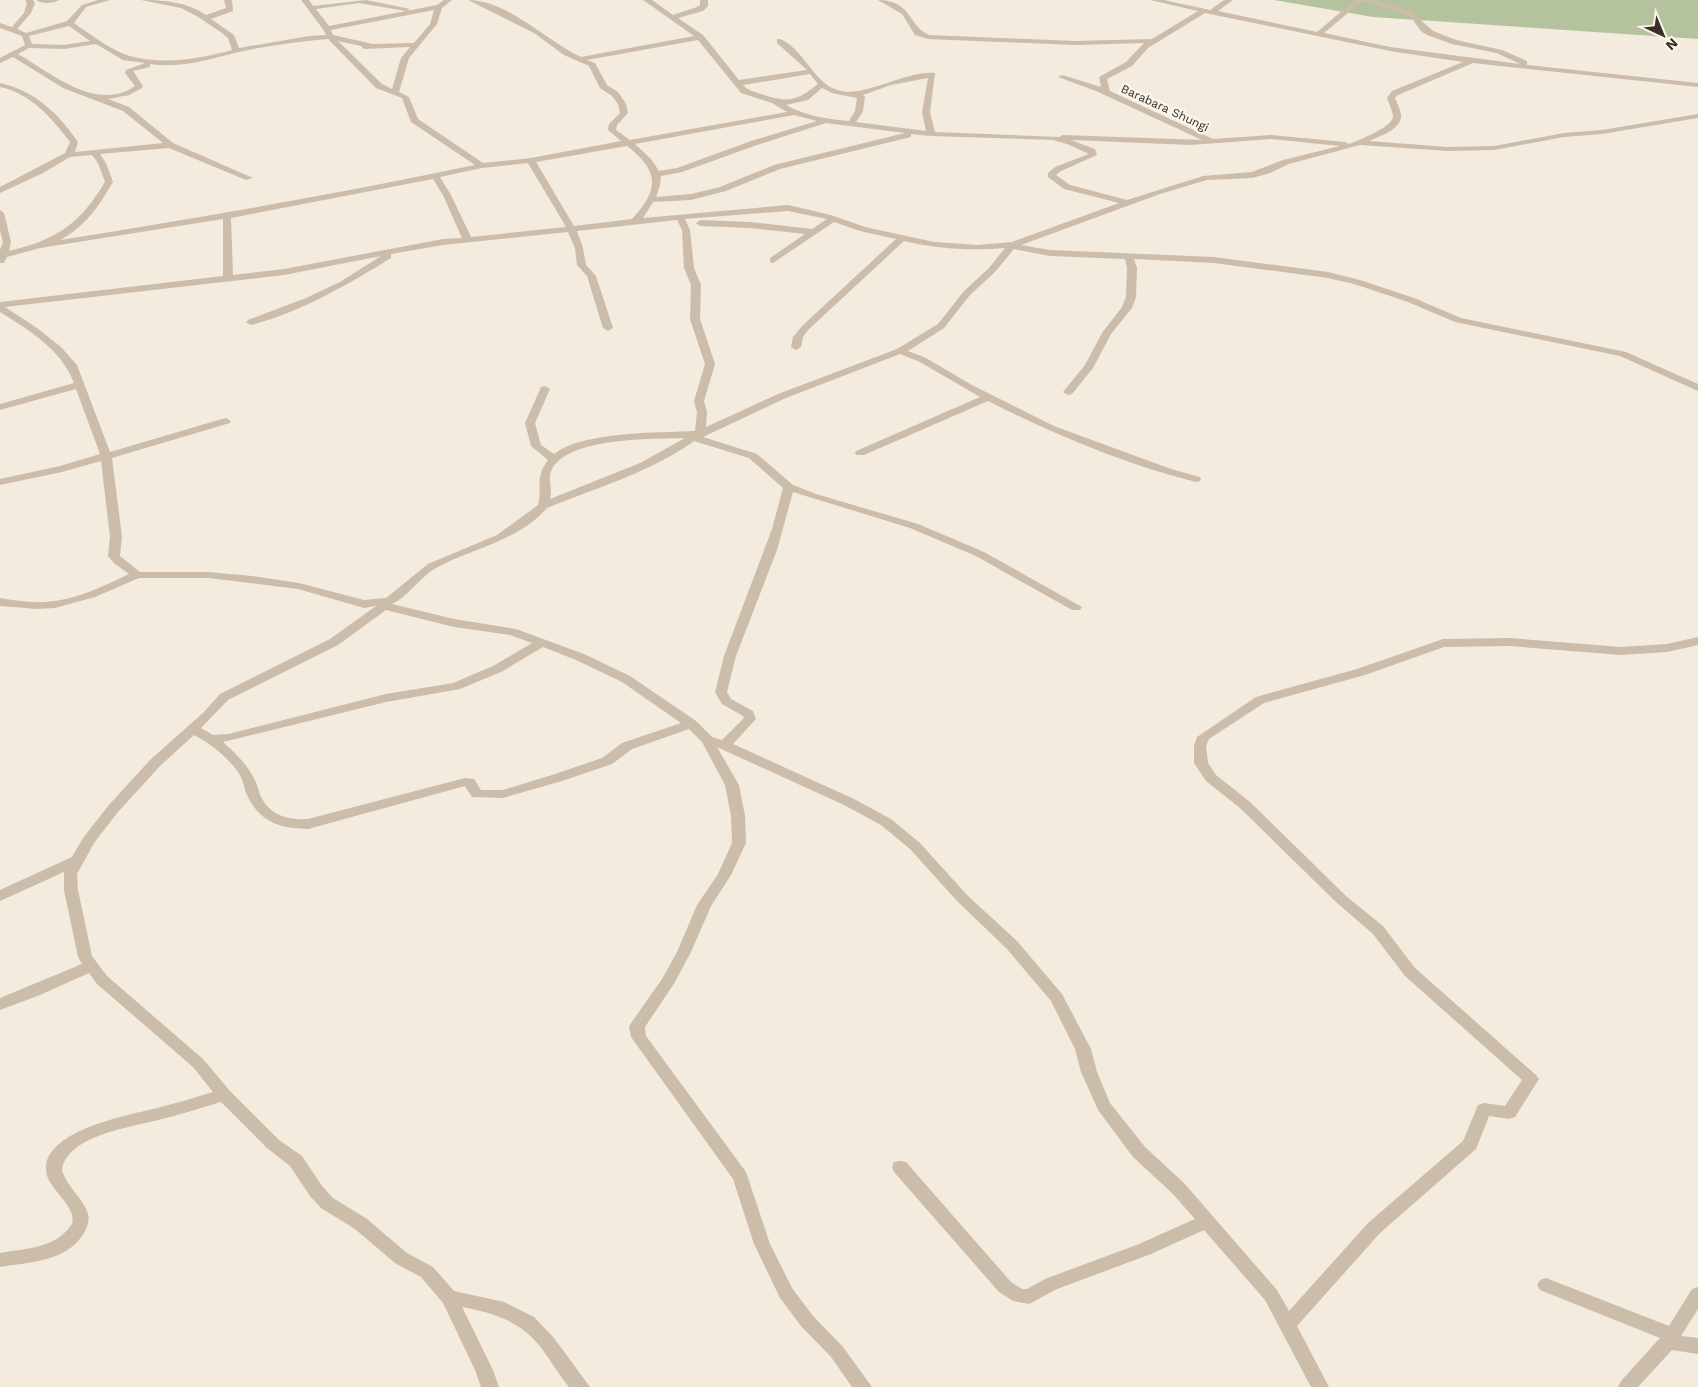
<svg xmlns="http://www.w3.org/2000/svg" width="1698" height="1387" viewBox="0 0 1698 1387" font-family="'Work Sans',sans-serif">
<rect width="100%" height="100%" fill="#f3ebde"/>
<path fill="#b4c39e" d="M 1274,0 L 1698,0 L 1698,39 L 1373,17 Z"/>
<g fill="none" stroke-linecap="round" stroke-linejoin="round">
<path fill="#ccbcaa" fill-rule="evenodd" d="M 25,0 L 33,0 L 35,3 L 31,13 L 17,29 L 26,33 L 67,21 L 82,5 L 98,0 L 110,0 L 86,7 L 74,23 C 88,33 114,52 130,56 C 163,65 199,59 232,50 L 228,38 L 222,33 L 195,15 L 181,8 L 141,0 C 165,0 187,2 206,15 L 226,8 L 224,0 L 232,0 L 233,11 L 211,19 L 234,35 L 239,48 L 309,36 L 326,35 L 323,29 L 301,0 L 309,0 L 313,6 L 366,0 L 410,9 L 406,11 L 359,3 L 316,9 L 329,26 L 437,5 L 444,0 L 452,0 L 442,8 L 437,24 L 409,58 L 399,92 L 409,97 L 418,119 L 483,163 L 531,158 L 621,141 L 608,130 L 609,124 L 620,113 L 618,104 L 612,96 L 600,88 L 589,66 L 564,55 L 534,33 L 468,0 C 507,0 547,41 581,57 L 694,36 L 643,0 L 652,0 L 673,15 L 697,7 L 700,5 L 700,0 L 708,0 L 708,6 L 703,11 L 678,18 L 703,35 L 739,80 L 807,70 L 777,43 L 777,39 L 780,39 C 803,48 814,83 837,90 C 864,99 905,70 935,73 L 930,112 L 935,132 L 1059,137 L 1063,135 L 1202,140 L 1096,91 L 1058,77 L 1062,75 L 1101,87 L 1099,77 L 1126,62 L 1144,43 L 1075,45 L 928,39 L 915,35 L 902,14 L 878,0 C 912,0 908,26 929,35 L 1075,41 L 1152,39 L 1198,11 L 1150,0 L 1164,0 L 1210,10 L 1224,0 L 1233,0 L 1218,11 L 1317,32 L 1355,0 L 1375,0 L 1412,12 L 1433,31 L 1456,40 L 1502,50 L 1527,61 L 1527,65 L 1698,83 L 1698,87 L 1473,63 L 1398,95 L 1395,98 C 1397,103 1400,109 1401,114 C 1403,129 1380,136 1369,141 L 1447,147 L 1494,146 L 1564,133 L 1602,130 L 1698,114 L 1698,118 L 1602,134 L 1564,137 L 1494,150 L 1447,151 L 1360,145 L 1289,164 L 1270,173 L 1252,178 L 1207,180 L 1160,194 L 1021,245 L 1050,250 L 1214,257 L 1328,272 L 1360,280 L 1414,298 L 1461,318 L 1626,352 L 1698,384 L 1698,391 L 1620,356 L 1455,322 L 1408,302 L 1354,284 L 1328,278 L 1214,263 L 1134,259 L 1137,268 L 1136,297 L 1132,308 L 1111,334 L 1093,368 L 1072,394 L 1068,395 L 1063,392 L 1085,365 L 1102,333 L 1122,307 L 1126,297 L 1127,268 L 1125,259 L 1050,256 L 1014,249 L 995,272 L 970,295 L 944,328 L 908,351 L 926,358 L 972,385 L 1054,426 L 1171,469 L 1200,477 L 1201,479 L 1200,481 L 1196,482 C 1124,464 1054,434 988,401 L 864,455 L 856,455 L 855,453 L 856,451 L 980,397 L 920,362 L 900,354 L 786,398 L 703,437 L 757,454 L 793,485 L 816,494 L 918,524 L 984,552 L 1082,607 L 1080,610 L 1072,610 L 976,556 L 910,528 L 793,492 L 777,550 L 736,656 L 727,692 L 731,699 L 753,711 L 756,719 L 733,744 L 854,799 L 891,819 L 920,843 L 967,895 L 1017,941 L 1062,994 L 1091,1049 L 1097,1072 L 1110,1103 L 1145,1147 L 1184,1183 L 1277,1290 L 1289,1311 L 1368,1223 L 1463,1141 L 1478,1105 L 1484,1103 L 1505,1106 L 1522,1080 L 1405,976 L 1373,934 L 1336,902 L 1240,808 L 1206,781 L 1194,763 L 1194,746 L 1197,737 L 1256,697 L 1357,669 L 1443,639 L 1509,638 L 1621,647 L 1667,644 L 1698,637 L 1698,645 L 1667,652 L 1621,655 L 1509,646 L 1444,647 L 1365,675 L 1264,703 L 1209,739 L 1206,746 L 1208,763 L 1216,775 L 1250,802 L 1346,896 L 1383,926 L 1415,968 L 1536,1075 L 1539,1079 L 1515,1117 L 1509,1119 L 1489,1116 L 1476,1149 L 1380,1233 L 1297,1326 L 1329,1387 L 1311,1387 L 1265,1300 L 1204,1230 L 1151,1254 L 1057,1289 L 1029,1304 L 1013,1301 L 999,1292 L 894,1172 L 892,1167 L 894,1162 L 900,1161 L 906,1162 L 1011,1282 L 1022,1289 L 1027,1289 L 1045,1279 L 1139,1244 L 1195,1219 L 1172,1193 L 1133,1157 L 1098,1110 L 1081,1072 L 1075,1049 L 1051,1001 L 1007,949 L 957,901 L 910,849 L 881,825 L 844,805 L 717,747 L 739,785 L 745,816 L 746,843 L 731,875 L 711,906 L 691,952 L 675,982 L 645,1027 L 646,1036 L 746,1172 L 770,1244 L 792,1288 L 813,1316 L 843,1347 L 872,1387 L 852,1387 L 831,1357 L 801,1326 L 780,1298 L 754,1244 L 733,1179 L 631,1037 L 629,1026 L 662,979 L 677,952 L 697,905 L 718,874 L 732,843 L 731,816 L 725,785 L 702,742 L 689,729 L 632,749 L 612,764 L 562,781 L 503,798 L 472,797 L 465,786 L 308,829 C 281,829 260,822 248,797 C 244,790 244,782 240,775 C 229,758 211,744 194,735 L 160,766 L 118,812 L 94,843 L 77,874 L 78,890 L 92,956 L 107,976 L 203,1059 L 230,1091 L 279,1140 L 302,1156 L 322,1186 L 333,1198 L 367,1219 L 407,1253 L 433,1267 L 454,1291 L 504,1302 L 534,1317 L 554,1338 L 590,1387 L 569,1387 C 559,1375 551,1361 542,1349 C 522,1322 495,1313 462,1307 L 493,1370 L 499,1387 L 481,1387 L 475,1370 L 443,1303 L 421,1277 L 395,1263 L 355,1229 L 321,1208 L 310,1196 L 290,1166 L 267,1148 L 221,1102 C 200,1108 179,1115 158,1120 C 131,1127 65,1136 62,1171 C 68,1188 83,1198 88,1214 C 90,1221 87,1227 84,1233 C 67,1262 29,1262 0,1267 L 0,1253 C 27,1248 55,1249 72,1224 C 77,1204 47,1190 46,1170 C 44,1130 129,1115 157,1108 C 176,1103 194,1098 213,1092 L 193,1067 L 97,984 L 89,973 L 40,995 L 0,1010 L 0,998 L 82,964 L 78,957 L 64,890 L 64,872 L 0,901 L 0,890 L 72,857 L 83,838 L 108,806 L 150,760 L 204,712 L 220,694 L 330,639 L 376,606 L 364,608 L 298,589 L 208,578 L 139,578 L 95,597 L 55,608 L 37,609 L 0,606 L 0,598 C 14,600 29,603 43,602 C 73,601 102,587 129,574 L 114,563 L 108,556 L 110,537 L 101,461 L 62,472 L 0,485 L 0,479 L 60,466 L 100,454 L 76,389 L 0,410 L 0,404 L 74,383 C 61,349 30,331 0,312 L 0,302 L 223,276 L 223,219 L 40,248 L 7,257 L 4,263 L 0,263 L 0,250 L 3,242 L 0,231 L 0,210 L 4,213 L 11,242 L 9,251 C 56,240 80,224 105,182 L 98,163 L 92,155 L 70,157 L 43,173 L 0,193 L 0,187 L 65,153 L 70,142 C 52,118 30,93 0,87 L 0,83 C 34,90 59,114 78,142 L 75,152 L 163,143 L 123,111 L 63,88 L 13,57 L 0,63 L 0,58 L 25,45 L 22,36 L 0,28 L 0,23 L 12,27 L 24,13 L 27,3 ZM 1362,1 L 1401,12 L 1412,19 L 1422,32 L 1427,35 L 1452,44 L 1497,53 L 1520,64 L 1390,47 L 1324,33 ZM 434,10 L 430,24 L 414,43 L 373,44 L 333,35 L 331,30 ZM 1205,13 L 1390,51 L 1463,62 L 1392,91 L 1387,98 C 1389,104 1393,111 1393,117 C 1391,128 1359,140 1349,144 L 1345,142 L 1271,135 L 1213,139 L 1110,91 L 1107,79 L 1132,66 L 1148,48 ZM 69,26 L 90,41 L 64,45 L 32,44 L 29,36 ZM 328,39 L 376,88 L 402,98 L 411,122 L 475,165 C 337,194 199,218 60,240 C 85,227 99,206 113,182 L 106,163 L 100,154 L 169,148 L 246,180 L 253,178 L 173,143 L 129,107 L 108,99 L 129,95 L 142,88 L 143,86 L 133,71 L 150,67 L 150,64 C 184,69 216,57 248,50 C 274,45 302,41 328,39 ZM 698,40 L 741,93 L 772,103 L 787,112 L 630,140 L 616,130 L 617,125 L 628,113 L 626,104 L 618,92 L 607,85 L 595,63 L 587,60 ZM 338,41 L 361,46 L 364,49 L 410,47 L 401,58 L 392,89 L 382,84 ZM 96,44 L 123,60 L 145,63 L 126,70 L 125,73 L 135,86 C 97,113 51,73 18,54 L 29,48 L 64,49 ZM 810,74 L 818,84 C 796,101 790,103 764,95 C 756,92 748,91 743,85 ZM 928,78 L 922,112 L 926,131 L 856,122 L 863,111 L 865,97 L 863,95 L 891,85 ZM 822,88 L 832,93 L 857,98 L 855,111 L 849,121 C 827,119 805,116 786,105 L 808,100 ZM 794,115 L 817,121 L 751,141 L 677,168 L 659,171 L 651,159 L 635,144 ZM 826,123 L 905,133 L 774,165 L 720,187 L 691,194 L 656,197 L 660,185 L 661,176 L 682,172 L 757,145 ZM 911,134 L 931,136 L 1053,140 L 1067,144 L 1089,154 L 1055,167 L 1048,173 L 1048,177 L 1064,189 L 1119,203 L 1012,242 L 978,245 L 934,242 L 865,227 L 831,215 L 788,205 L 643,218 L 653,202 L 691,200 L 726,191 L 780,169 L 911,137 ZM 1271,139 L 1340,146 L 1283,160 L 1252,172 L 1203,176 L 1127,200 L 1070,185 L 1056,175 L 1061,171 L 1097,155 L 1095,149 L 1071,140 L 1191,145 ZM 627,146 C 659,171 660,189 632,219 L 574,226 L 536,162 ZM 528,163 L 566,227 L 471,237 L 451,195 L 440,177 L 482,168 ZM 433,179 L 443,195 L 462,238 L 443,239 L 284,269 L 233,275 L 231,218 ZM 788,211 L 827,219 L 812,229 L 750,222 L 700,220 L 696,223 L 700,226 L 750,228 L 805,234 L 770,258 L 770,262 L 773,263 L 834,222 L 860,231 L 896,239 L 802,326 L 793,337 L 791,347 L 796,350 L 801,347 L 803,337 L 808,330 L 904,241 C 938,249 971,251 1005,248 L 989,268 L 964,291 L 938,324 L 897,349 L 778,394 L 706,427 L 707,412 L 704,401 L 715,364 L 700,319 L 701,285 L 694,268 L 690,230 L 685,219 ZM 677,220 L 682,230 L 684,268 L 691,285 L 690,319 L 705,364 L 694,401 L 697,412 L 695,431 C 658,433 583,431 554,454 L 541,445 L 535,423 L 550,389 L 545,386 L 541,387 L 525,423 L 531,446 L 548,460 C 534,479 543,485 538,505 L 497,535 L 428,564 L 386,598 L 364,600 L 299,583 L 252,576 L 208,572 L 140,572 L 120,556 L 122,537 L 112,458 L 230,423 L 231,421 L 226,418 L 222,419 L 110,452 L 77,365 L 61,347 L 37,328 L 5,307 L 284,275 L 381,256 L 340,282 L 306,298 L 248,320 L 246,322 L 251,325 C 301,312 347,285 391,258 L 391,254 L 443,245 L 568,232 L 575,248 L 577,265 L 587,276 L 603,328 L 608,331 L 613,328 L 596,276 L 586,265 L 583,248 L 577,231 ZM 685,438 L 640,463 L 550,499 C 553,489 547,478 552,469 C 570,437 652,439 685,438 ZM 694,441 L 749,458 L 783,488 L 772,529 L 724,656 L 715,692 L 722,704 L 743,716 L 744,718 L 722,740 L 712,737 L 696,721 L 630,676 L 584,654 L 516,629 L 454,619 L 392,604 C 408,597 420,577 436,568 C 472,548 519,541 547,508 C 596,488 651,472 694,441 ZM 386,610 L 454,627 L 510,635 L 532,643 L 493,666 L 453,683 L 386,694 L 228,734 L 213,735 L 201,728 L 228,700 L 338,645 ZM 543,647 L 576,660 L 622,682 L 681,723 L 622,743 L 602,758 L 552,775 L 503,790 L 481,790 L 474,779 L 465,778 L 308,819 C 288,820 271,816 261,797 C 258,790 257,782 252,775 C 245,762 234,752 223,742 L 386,702 L 460,689 L 501,672 Z
M 36,0 L 59,0 C 54,4 41,4 36,0 Z
M 1546,1278 L 1669,1326 L 1692,1289 L 1698,1287 L 1698,1309 L 1681,1336 L 1698,1338 L 1698,1354 L 1672,1350 L 1638,1387 L 1618,1387 L 1621,1381 L 1660,1338 L 1540,1290 L 1537,1285 L 1540,1280 Z"/>
</g>
<g text-anchor="middle" stroke-width="5" stroke-linejoin="round" paint-order="stroke">
<g font-size="12" fill="#39302a" stroke="#fbf5eb">
<text transform="translate(1165 108) rotate(25)" y="4">Barabara Shungi</text>
</g>
</g>
<g transform="translate(1663 35) rotate(136)" stroke="#fbf5eb" stroke-width="4" paint-order="stroke">
<path d="M0-4L9 19L0 12L-9 19Z" fill="#39302a"/>
<text y="-8" font-size="14" font-weight="bold" text-anchor="middle" fill="#39302a">N</text>
</g>
</svg>
